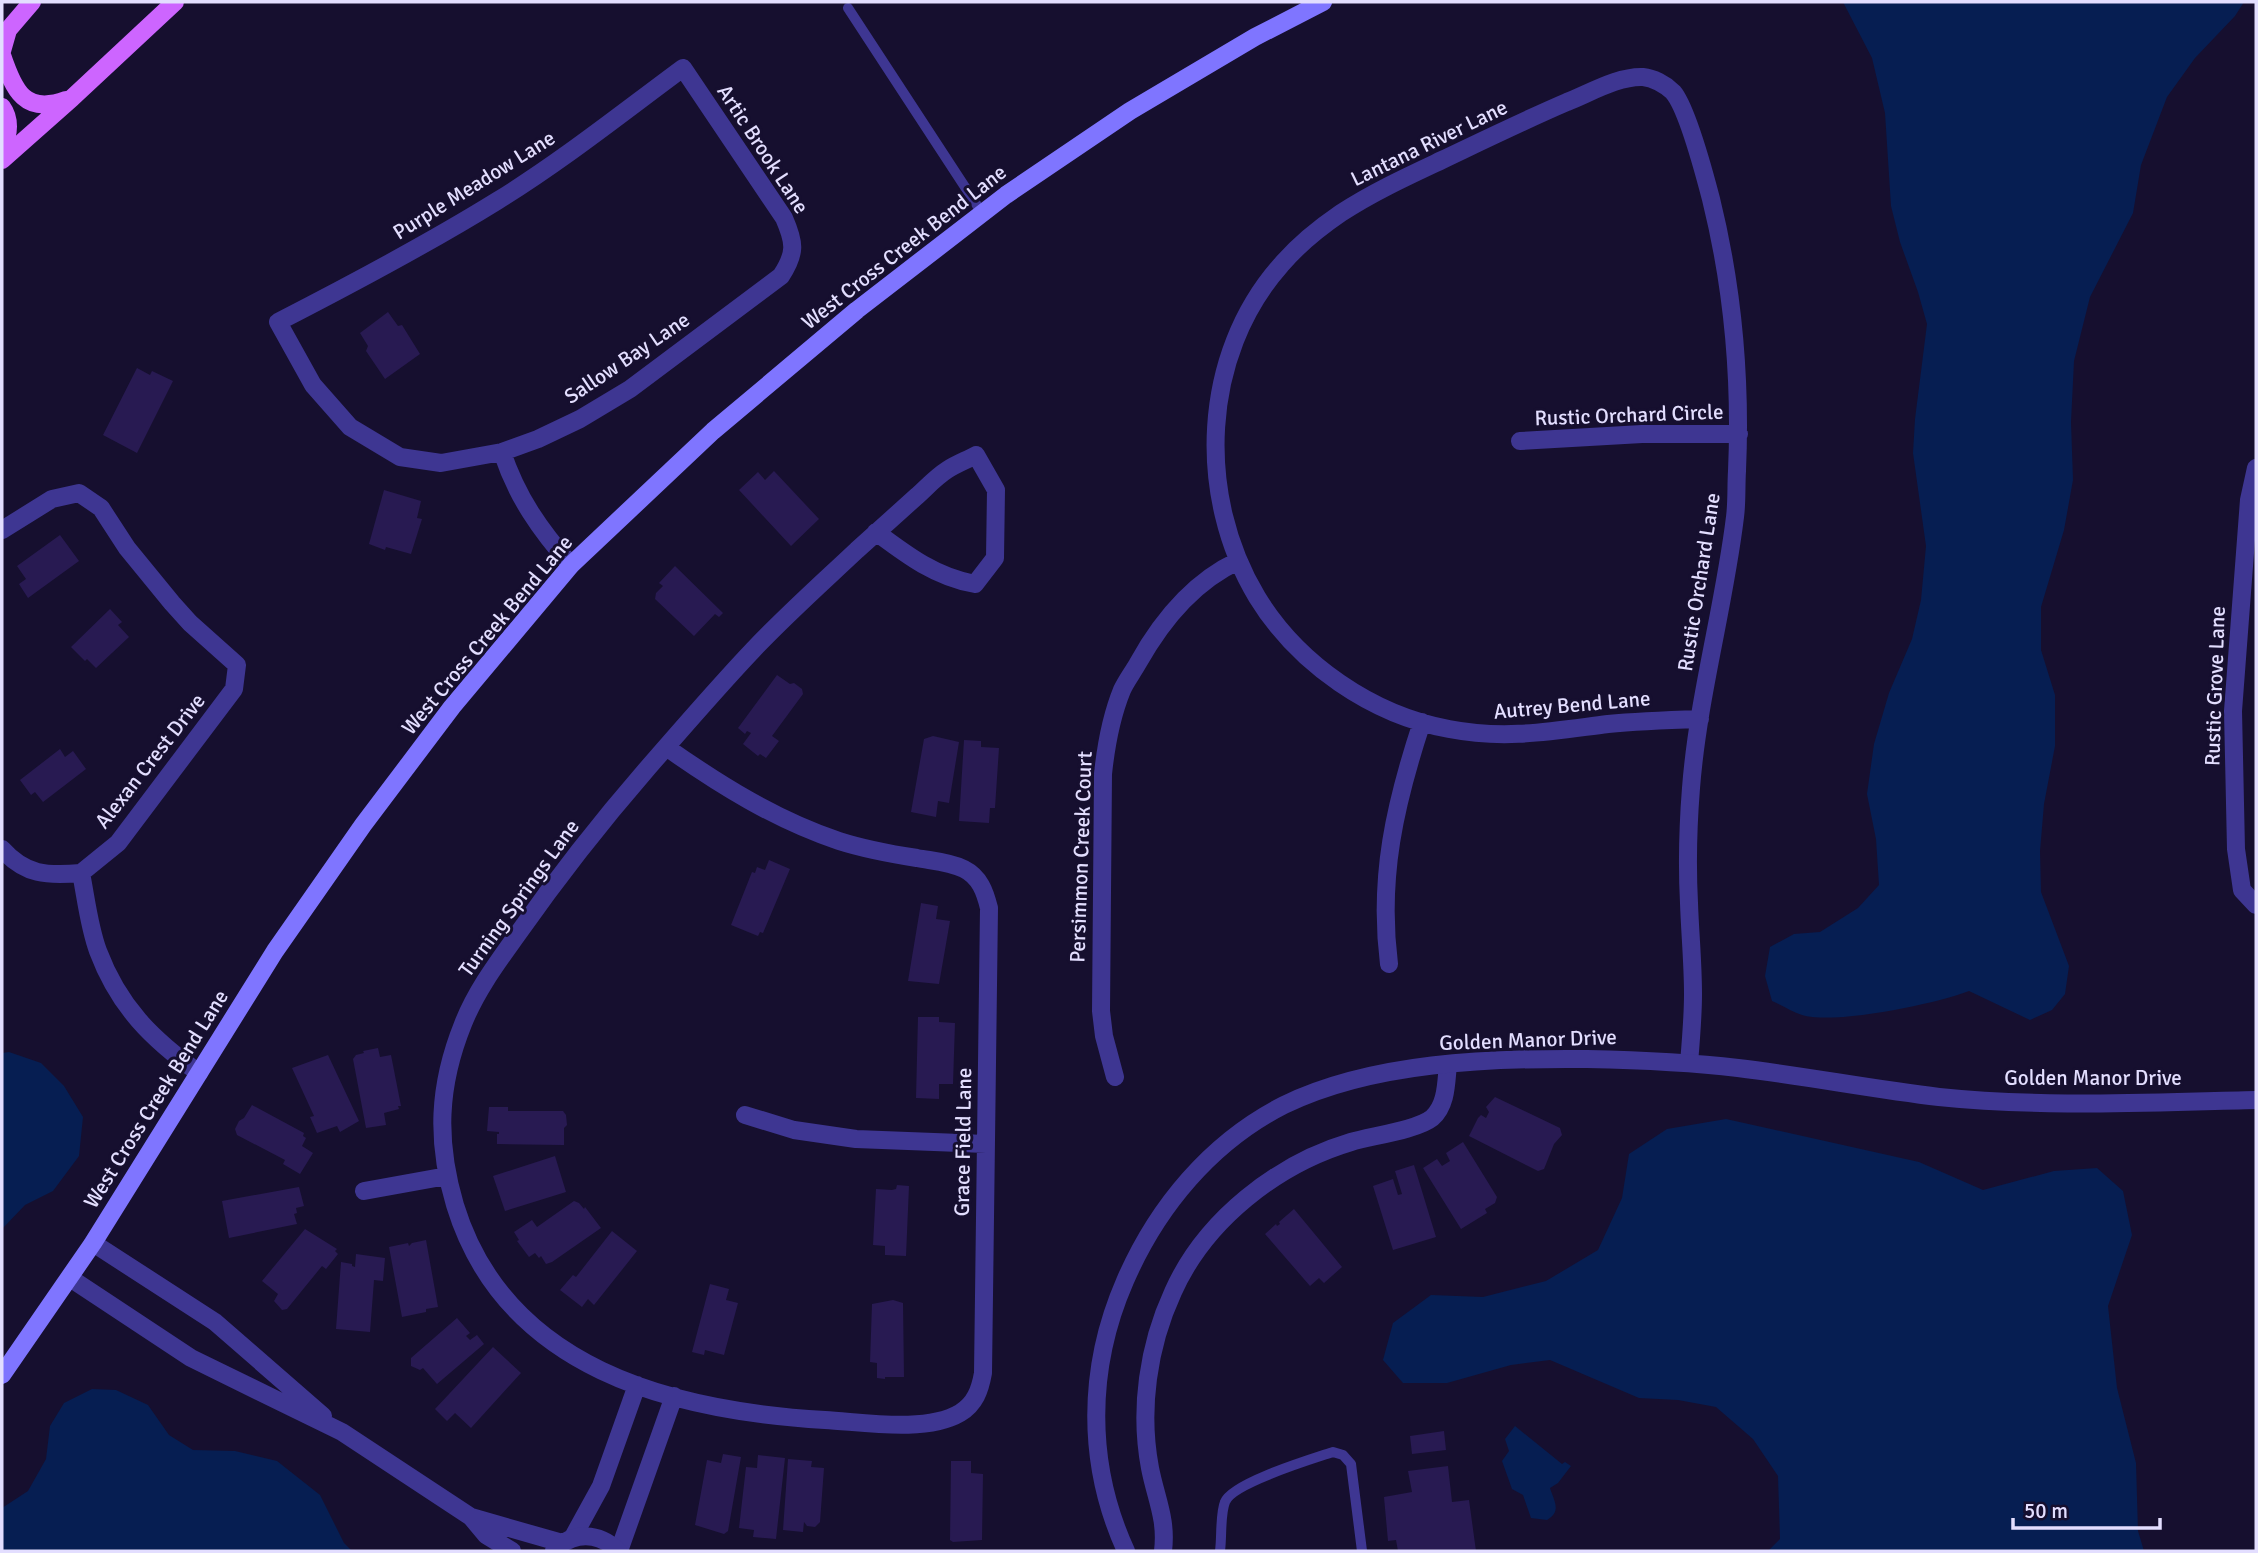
<svg xmlns="http://www.w3.org/2000/svg" width="2258" height="1553" viewBox="0 0 2258 1553" font-family="Signika,sans-serif">
<rect width="100%" height="100%" fill="#160f2f"/>
<path fill="#061e52" d="M 1843,2 L 2244,2 L 2235,16 L 2195,58 L 2167,97 L 2141,165 L 2133,213 L 2090,297 L 2074,361 L 2071,422 L 2073,480 L 2064,530 L 2041,607 L 2041,650 L 2055,695 L 2055,746 L 2044,804 L 2040,851 L 2041,892 L 2069,966 L 2065,994 L 2052,1010 L 2030,1020 L 1969,991 C 1935,1004 1835,1025 1802,1015 C 1792,1012 1782,1005 1772,1001 L 1765,976 L 1770,947 L 1794,934 L 1820,932 L 1858,908 L 1879,885 L 1876,839 L 1867,794 L 1874,744 L 1889,693 L 1912,639 L 1921,600 L 1926,546 L 1913,453 L 1915,419 L 1927,324 L 1918,292 L 1900,242 L 1891,206 L 1885,113 L 1872,58 Z
M 9,1052 L 41,1063 L 64,1086 L 83,1117 L 79,1156 L 53,1191 L 25,1205 L 2,1229 L 2,1053 Z
M 1726,1119 L 1919,1162 L 1983,1190 L 2054,1171 L 2097,1168 L 2123,1191 L 2132,1235 L 2108,1306 L 2117,1388 L 2136,1463 L 2138,1531 L 2144,1551 L 1768,1551 L 1780,1539 L 1778,1476 L 1753,1439 L 1716,1407 L 1678,1400 L 1639,1398 L 1550,1360 L 1511,1365 L 1447,1383 L 1403,1383 L 1383,1360 L 1393,1323 L 1431,1295 L 1483,1297 L 1546,1281 L 1598,1250 L 1622,1198 L 1629,1154 L 1667,1129 Z
M 92,1389 L 116,1390 L 148,1405 L 169,1435 L 193,1450 L 235,1451 L 277,1461 L 320,1495 L 344,1543 L 352,1551 L 2,1551 L 2,1508 L 28,1491 L 46,1459 L 50,1426 L 64,1403 Z
M 1515,1426 L 1562,1464 L 1565,1462 L 1571,1466 L 1558,1483 L 1550,1488 C 1554,1501 1562,1511 1547,1520 L 1531,1518 L 1523,1495 L 1512,1489 L 1502,1461 L 1509,1451 L 1505,1439 Z"/>
<path fill="#281a52" d="M 388,312 L 398,326 L 402,325 L 420,354 L 385,379 L 366,351 L 368,346 L 360,333 Z
M 137,368 L 150,375 L 152,371 L 173,381 L 137,453 L 103,435 Z
M 774,471 L 819,519 L 791,546 L 739,490 L 758,472 L 765,480 Z
M 384,490 L 421,501 L 417,518 L 422,519 L 411,554 L 386,547 L 385,550 L 369,544 Z
M 60,535 L 79,561 L 28,598 L 19,584 L 26,579 L 17,566 Z
M 675,566 L 723,613 L 719,617 L 715,614 L 694,636 L 655,599 L 656,593 L 663,586 L 659,583 Z
M 110,609 L 122,622 L 118,625 L 129,637 L 96,668 L 87,659 L 85,661 L 71,647 Z
M 777,675 L 790,684 L 794,683 L 802,689 L 803,694 L 772,736 L 779,741 L 766,758 L 760,754 L 758,756 L 743,744 L 751,733 L 747,731 L 745,734 L 738,728 Z
M 933,736 L 959,742 L 949,803 L 938,801 L 936,817 L 911,812 L 924,739 Z
M 964,740 L 981,741 L 981,747 L 999,748 L 995,808 L 990,808 L 989,823 L 959,821 Z
M 60,749 L 65,757 L 73,751 L 86,769 L 43,802 L 35,792 L 31,795 L 20,780 Z
M 769,860 L 790,869 L 763,933 L 760,932 L 758,936 L 731,925 L 752,872 L 755,873 L 757,867 L 765,870 Z
M 921,903 L 938,906 L 936,919 L 950,921 L 939,984 L 908,981 Z
M 918,1017 L 939,1017 L 939,1022 L 955,1023 L 953,1084 L 939,1084 L 939,1099 L 916,1098 Z
M 378,1048 L 380,1057 L 391,1055 L 401,1106 L 398,1106 L 399,1109 L 384,1113 L 386,1125 L 366,1128 L 353,1059 L 356,1055 L 364,1053 L 363,1051 Z
M 328,1055 L 359,1121 L 340,1132 L 337,1126 L 317,1133 L 310,1117 L 314,1116 L 292,1068 Z
M 1495,1097 L 1560,1128 L 1562,1135 L 1554,1144 L 1544,1169 L 1538,1171 L 1469,1136 L 1478,1118 L 1481,1115 L 1486,1118 L 1489,1112 L 1486,1107 Z
M 252,1105 L 304,1133 L 303,1136 L 306,1138 L 302,1146 L 313,1153 L 300,1174 L 283,1164 L 285,1160 L 237,1135 L 235,1129 L 239,1121 L 244,1118 Z
M 489,1107 L 508,1107 L 508,1111 L 563,1111 L 566,1115 L 567,1125 L 564,1128 L 564,1145 L 497,1144 L 497,1134 L 499,1134 L 499,1132 L 487,1131 Z
M 1463,1142 L 1497,1197 L 1495,1203 L 1485,1209 L 1487,1213 L 1461,1229 L 1423,1168 L 1437,1159 L 1442,1166 L 1450,1161 L 1446,1153 Z
M 555,1156 L 566,1192 L 505,1211 L 493,1176 Z
M 1414,1165 L 1436,1237 L 1393,1250 L 1373,1186 L 1393,1179 L 1398,1195 L 1402,1194 L 1395,1171 Z
M 897,1185 L 909,1186 L 906,1256 L 885,1255 L 885,1246 L 873,1245 L 876,1189 L 892,1190 L 896,1189 Z
M 299,1187 L 304,1206 L 296,1208 L 297,1213 L 294,1214 L 297,1224 L 229,1238 L 222,1201 Z
M 574,1201 L 579,1203 L 584,1209 L 585,1207 L 601,1228 L 552,1262 L 546,1264 L 541,1256 L 539,1258 L 535,1253 L 529,1257 L 517,1241 L 519,1240 L 514,1232 L 532,1220 L 537,1227 Z
M 1294,1209 L 1342,1267 L 1324,1283 L 1319,1278 L 1310,1286 L 1265,1234 L 1276,1224 L 1277,1226 L 1280,1224 L 1279,1222 Z
M 305,1229 L 337,1249 L 335,1251 L 338,1254 L 326,1269 L 322,1266 L 287,1309 L 282,1310 L 274,1301 L 278,1294 L 262,1281 Z
M 612,1231 L 637,1251 L 594,1305 L 588,1299 L 582,1307 L 560,1290 L 573,1275 L 576,1277 Z
M 426,1240 L 438,1307 L 426,1309 L 426,1312 L 402,1317 L 389,1247 L 408,1243 L 409,1246 L 412,1243 Z
M 356,1254 L 385,1258 L 383,1281 L 374,1280 L 370,1332 L 336,1329 L 341,1262 L 352,1264 L 352,1266 L 355,1267 Z
M 710,1284 L 729,1289 L 726,1300 L 738,1303 L 724,1355 L 705,1350 L 704,1355 L 692,1352 Z
M 893,1300 L 903,1303 L 904,1377 L 885,1377 L 885,1379 L 877,1378 L 877,1363 L 870,1362 L 872,1304 Z
M 457,1318 L 470,1333 L 466,1336 L 470,1340 L 477,1335 L 484,1344 L 437,1384 L 423,1368 L 420,1370 L 411,1366 L 411,1358 Z
M 493,1347 L 521,1373 L 471,1428 L 455,1413 L 447,1421 L 435,1409 Z
M 1444,1431 L 1446,1450 L 1412,1454 L 1410,1436 Z
M 723,1454 L 741,1457 L 728,1531 L 724,1534 L 695,1525 L 707,1460 L 721,1463 Z
M 758,1455 L 785,1458 L 776,1539 L 753,1537 L 754,1530 L 739,1528 L 746,1467 L 757,1468 Z
M 788,1459 L 812,1461 L 811,1467 L 824,1468 L 820,1522 L 815,1527 L 807,1526 L 804,1522 L 803,1532 L 783,1530 Z
M 951,1461 L 971,1461 L 971,1473 L 983,1474 L 982,1540 L 953,1542 L 950,1540 Z
M 1448,1466 L 1452,1502 L 1469,1500 L 1476,1551 L 1398,1551 L 1396,1540 L 1388,1541 L 1384,1497 L 1412,1492 L 1408,1471 Z"/>
<g fill="none" stroke-linecap="round" stroke-linejoin="round">
<path stroke="#3e3692" stroke-width="10" d="M 848,8 L 982,213
M 1220,1551 C 1222,1537 1220,1514 1225,1502 C 1232,1483 1312,1459 1333,1452 L 1343,1455 L 1351,1464 L 1362,1551"/>
<path stroke="#3e3692" stroke-width="18" d="M 683,68 L 784,218 C 795,243 796,253 781,276 L 630,389 L 580,419 L 538,439 L 502,452 L 441,463 L 400,457 L 350,427 L 313,385 L 278,322 C 352,284 426,245 497,201 C 562,161 622,113 683,68 Z
M 1520,441 L 1642,434 L 1739,434
M 502,452 C 517,497 540,530 571,565
M 2256,468 L 2249,500 L 2233,711 L 2236,849 L 2242,890 L 2256,905
M 2,530 L 52,499 L 79,493 L 101,508 L 127,548 L 172,603 L 190,623 L 237,665 L 234,689 L 118,843 L 81,873
M 666,747 C 720,785 776,820 839,841 C 864,849 891,854 917,858 C 933,861 950,862 964,869 C 980,877 985,892 989,908 L 983,1373 C 980,1390 975,1404 960,1413 C 926,1433 863,1422 825,1420 C 672,1411 505,1369 455,1205 C 436,1141 438,1086 463,1024 C 476,991 497,963 517,935 C 557,878 600,823 646,770 C 681,730 716,689 753,650 C 786,615 822,583 857,550 C 877,532 897,514 917,496 C 927,487 936,477 947,470 C 956,464 967,460 976,455 L 996,490 L 995,558 L 975,584 C 936,577 908,556 876,532
M 2,849 C 25,875 47,876 81,873
M 81,873 C 86,898 89,927 98,951 C 119,1007 152,1039 199,1073
M 1389,964 C 1378,877 1395,804 1422,722
M 1689,1063 C 1691,1040 1693,1017 1693,994 C 1693,963 1690,933 1689,903 C 1687,865 1688,826 1691,788 C 1698,697 1724,608 1735,517 C 1737,502 1736,487 1737,471 C 1741,380 1733,288 1711,199 C 1705,176 1687,108 1673,92 C 1665,84 1653,78 1643,77 C 1618,76 1590,93 1567,102 C 1525,120 1484,140 1442,160 C 1408,176 1373,192 1341,213 C 1319,228 1298,245 1281,265 C 1201,355 1196,496 1257,597 C 1298,664 1372,715 1449,729 C 1506,740 1552,731 1608,724 C 1639,721 1669,720 1700,719
M 1115,1077 L 1104,1036 L 1101,1011 L 1103,774 C 1106,745 1111,717 1122,690 C 1126,681 1133,672 1138,663 C 1162,620 1193,582 1238,561
M 745,1115 L 794,1130 L 856,1139 L 986,1144
M 364,1191 L 447,1176
M 573,1537 L 601,1486 L 637,1385
M 619,1551 L 674,1396
M 1163,1551 C 1167,1519 1156,1499 1150,1468 C 1139,1410 1148,1346 1173,1292 C 1205,1220 1277,1164 1351,1142 C 1371,1136 1417,1130 1432,1118 C 1447,1105 1446,1082 1448,1064"/>
<path stroke="#3e3692" stroke-width="18" d="M 93,1243 L 215,1322 L 323,1416
M 70,1278 L 191,1358 L 342,1432 L 471,1517 L 486,1535 L 512,1551
M 471,1517 L 562,1543
M 554,1551 C 573,1531 599,1532 618,1551
M 1126,1551 C 1086,1464 1087,1368 1125,1281 C 1157,1207 1211,1142 1284,1105 C 1372,1062 1490,1058 1587,1059 C 1637,1060 1688,1062 1738,1068 C 1805,1076 1872,1089 1939,1097 C 2044,1108 2151,1102 2256,1100"/>
<path stroke="#7f75ff" stroke-width="18" d="M 2,1375 L 93,1243 L 275,951 L 363,825 L 452,707 L 571,565 L 713,431 L 857,310 L 1006,195 L 1130,111 L 1255,37 L 1323,2"/>
<path stroke="#cd65ff" stroke-width="18" d="M 2,51 L 8,30 L 32,2
M 2,55 C 14,91 25,115 66,100
M 2,107 C 10,118 10,135 2,145
M 2,160 L 72,98 L 175,2"/>
</g>
<g text-anchor="middle" stroke-width="6" stroke-linejoin="round" paint-order="stroke">
<g font-size="21" fill="#e3deff" stroke="#160f2f">
<text transform="translate(1429 143) rotate(-26)" y="7">Lantana River Lane</text>
<text transform="translate(763 149) rotate(57)" y="7">Artic Brook Lane</text>
<text transform="translate(474 185) rotate(-32)" y="7">Purple Meadow Lane</text>
<text transform="translate(904 247) rotate(-38)" y="7">West Cross Creek Bend Lane</text>
<text transform="translate(627 358) rotate(-34)" y="7">Sallow Bay Lane</text>
<text transform="translate(1629 415) rotate(-2)" y="7">Rustic Orchard Circle</text>
<text transform="translate(1699 582) rotate(-81)" y="7">Rustic Orchard Lane</text>
<text transform="translate(487 635) rotate(-50)" y="7">West Cross Creek Bend Lane</text>
<text transform="translate(2215 686) rotate(-88)" y="7">Rustic Grove Lane</text>
<text transform="translate(1572 705) rotate(-5)" y="7">Autrey Bend Lane</text>
<text transform="translate(150 761) rotate(-52)" y="7">Alexan Crest Drive</text>
<text transform="translate(1081 857) rotate(-88)" y="7">Persimmon Creek Court</text>
<text transform="translate(519 898) rotate(-54)" y="7">Turning Springs Lane</text>
<text transform="translate(1528 1040) rotate(-2)" y="7">Golden Manor Drive</text>
<text x="2093" y="1085">Golden Manor Drive</text>
<text transform="translate(156 1099) rotate(-58)" y="7">West Cross Creek Bend Lane</text>
<text transform="translate(963 1142) rotate(-89)" y="7">Grace Field Lane</text>
</g>
</g>
<rect width="2258" height="1553" fill="none" stroke="#e3deff" stroke-width="7"/>
<path d="M2013 1518v10h147v-10" fill="none" stroke="#e3deff" stroke-width="3.5"/>
<text x="2024" y="1518" font-size="21" fill="#e3deff" stroke="#160f2f" stroke-width="5" paint-order="stroke">50 m</text>
</svg>
